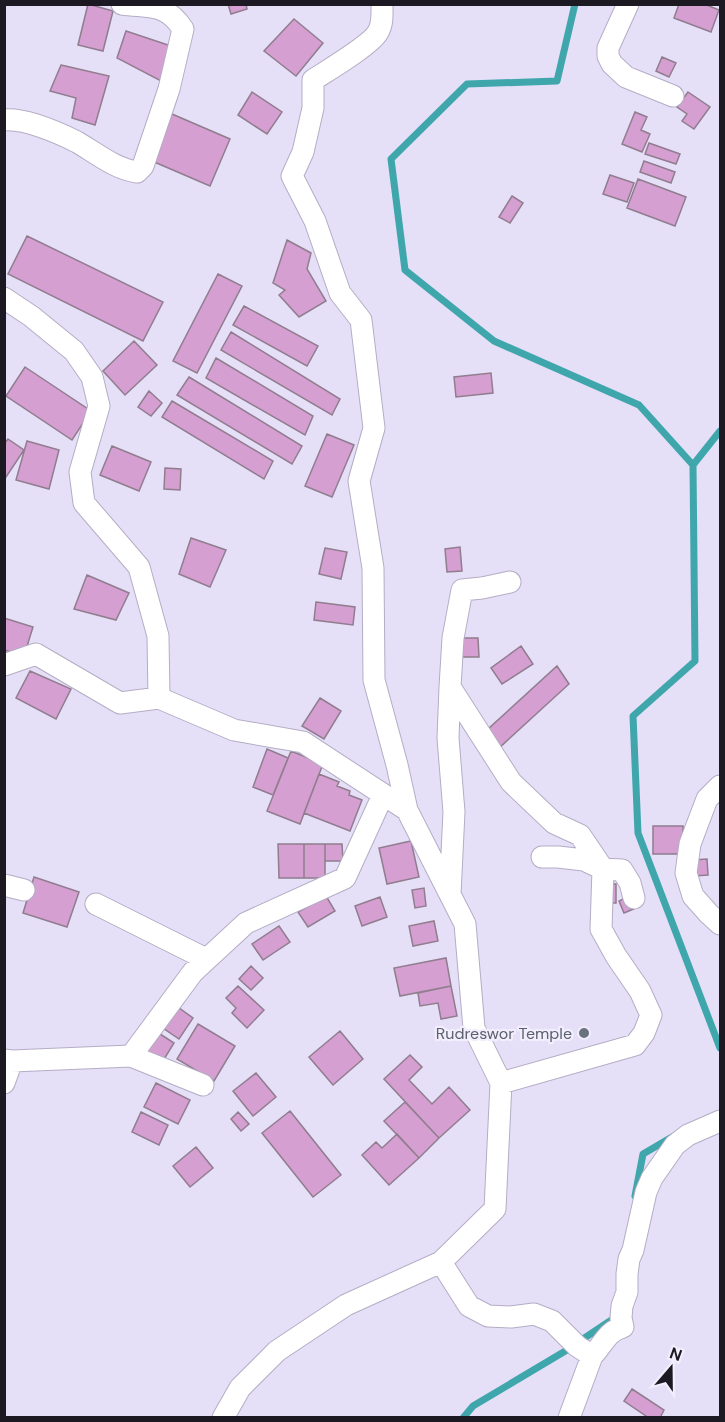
<svg xmlns="http://www.w3.org/2000/svg" width="725" height="1422" viewBox="0 0 725 1422" font-family="'DM Sans',sans-serif">
<rect width="100%" height="100%" fill="#e6dff8"/>
<g fill="none" stroke-linecap="round" stroke-linejoin="round">
<path stroke="#3fa6ac" stroke-width="7" d="M 575,4 L 557,81 L 467,84 L 391,159 L 405,270 L 494,341 L 639,405 L 693,465
M 720,431 L 693,465 L 695,661 L 633,716 L 638,833 L 720,1048
M 635,1196 L 643,1154 L 672,1137
M 580,1341 L 613,1319 L 614,1313
M 463,1418 L 473,1406 L 567,1350"/>
</g>
<path fill="#d59fd2" stroke="#907d8e" stroke-width="1.5" d="M 88,4 L 113,11 L 103,51 L 78,45 Z
M 228,4 L 246,4 L 247,9 L 231,14 Z
M 679,4 L 704,4 L 719,10 L 711,32 L 674,18 Z
M 294,19 L 323,43 L 296,76 L 264,51 Z
M 126,31 L 174,47 L 161,81 L 117,58 Z
M 662,57 L 676,63 L 669,77 L 656,71 Z
M 61,65 L 109,76 L 95,125 L 72,118 L 76,98 L 50,91 Z
M 252,92 L 282,112 L 267,134 L 238,115 Z
M 688,92 L 710,107 L 694,129 L 682,121 L 687,114 L 677,107 Z
M 635,112 L 647,117 L 641,130 L 650,134 L 642,152 L 622,144 Z
M 172,114 L 230,139 L 210,186 L 152,161 Z
M 649,143 L 680,154 L 676,164 L 645,154 Z
M 644,161 L 675,172 L 671,183 L 640,172 Z
M 610,175 L 634,183 L 627,202 L 603,194 Z
M 638,179 L 686,197 L 675,226 L 627,208 Z
M 512,196 L 523,203 L 510,223 L 499,217 Z
M 27,236 L 163,302 L 143,341 L 8,274 Z
M 287,240 L 311,253 L 307,269 L 326,301 L 299,317 L 279,295 L 285,290 L 273,283 Z
M 218,274 L 242,286 L 197,373 L 173,361 Z
M 244,306 L 318,346 L 307,366 L 233,325 Z
M 231,332 L 340,399 L 332,415 L 221,350 Z
M 134,341 L 157,365 L 125,395 L 103,371 Z
M 216,358 L 313,416 L 305,435 L 206,378 Z
M 25,367 L 91,411 L 72,440 L 6,396 Z
M 491,373 L 493,393 L 456,397 L 454,377 Z
M 189,377 L 302,446 L 292,464 L 177,395 Z
M 149,391 L 162,403 L 151,416 L 138,407 Z
M 172,401 L 273,461 L 264,479 L 162,417 Z
M 327,434 L 354,445 L 332,497 L 305,486 Z
M 8,439 L 24,450 L 4,480 L 4,444 Z
M 27,441 L 59,450 L 49,489 L 16,480 Z
M 112,446 L 151,462 L 139,491 L 100,475 Z
M 165,468 L 181,469 L 180,490 L 164,489 Z
M 191,538 L 226,550 L 210,587 L 179,574 Z
M 460,547 L 462,571 L 447,572 L 445,549 Z
M 325,548 L 347,552 L 341,579 L 319,574 Z
M 87,575 L 129,593 L 116,620 L 74,609 Z
M 316,602 L 355,607 L 353,625 L 314,620 Z
M 4,618 L 33,627 L 24,656 L 4,650 Z
M 455,638 L 478,638 L 479,657 L 455,657 Z
M 521,646 L 533,664 L 502,684 L 491,668 Z
M 557,666 L 569,684 L 498,749 L 487,730 Z
M 30,671 L 71,689 L 56,719 L 16,698 Z
M 320,698 L 341,711 L 324,739 L 302,726 Z
M 267,749 L 288,758 L 273,795 L 253,787 Z
M 291,751 L 323,764 L 300,824 L 267,811 Z
M 319,774 L 339,782 L 337,786 L 350,791 L 349,795 L 362,800 L 350,831 L 304,813 Z
M 653,826 L 683,826 L 683,854 L 653,854 Z
M 411,841 L 419,877 L 387,884 L 379,848 Z
M 278,844 L 304,844 L 304,878 L 279,878 Z
M 304,844 L 325,844 L 325,878 L 304,878 Z
M 325,844 L 342,844 L 343,861 L 325,861 Z
M 707,859 L 708,875 L 694,876 L 693,860 Z
M 34,877 L 79,892 L 67,927 L 23,913 Z
M 603,884 L 616,884 L 616,903 L 604,903 Z
M 424,888 L 426,906 L 415,908 L 412,890 Z
M 631,895 L 636,908 L 624,913 L 619,901 Z
M 326,896 L 335,911 L 308,927 L 298,912 Z
M 380,897 L 387,917 L 362,926 L 355,906 Z
M 434,921 L 438,941 L 413,946 L 409,926 Z
M 279,926 L 290,942 L 263,960 L 252,944 Z
M 446,958 L 451,986 L 400,996 L 394,968 Z
M 251,966 L 263,978 L 251,990 L 239,979 Z
M 238,986 L 264,1010 L 247,1028 L 232,1013 L 236,1008 L 226,998 Z
M 451,986 L 457,1016 L 441,1019 L 438,1003 L 420,1006 L 418,993 Z
M 175,1005 L 193,1018 L 179,1039 L 160,1026 Z
M 198,1024 L 235,1046 L 214,1081 L 177,1059 Z
M 340,1031 L 363,1059 L 333,1085 L 309,1057 Z
M 157,1032 L 174,1043 L 163,1061 L 145,1050 Z
M 410,1055 L 422,1067 L 409,1080 L 432,1104 L 449,1087 L 470,1110 L 439,1138 L 384,1079 Z
M 256,1073 L 276,1097 L 253,1116 L 233,1091 Z
M 156,1083 L 190,1100 L 178,1124 L 144,1107 Z
M 405,1102 L 439,1138 L 419,1158 L 384,1121 Z
M 290,1111 L 341,1175 L 313,1197 L 262,1133 Z
M 141,1112 L 168,1125 L 159,1145 L 132,1132 Z
M 238,1112 L 249,1124 L 241,1131 L 231,1119 Z
M 397,1134 L 419,1158 L 389,1185 L 362,1155 L 376,1142 L 382,1148 Z
M 196,1147 L 213,1168 L 190,1187 L 173,1166 Z
M 632,1389 L 664,1410 L 660,1418 L 649,1418 L 624,1401 Z"/>
<g fill="none" stroke-linecap="round" stroke-linejoin="round">
<g stroke="#b4adc4" stroke-width="23">
<path id="street" d="M 628,4 L 608,48 L 608,56 L 612,64 L 626,77 L 673,96
M 4,120 C 25,118 59,133 77,142 C 96,153 115,169 137,172 L 143,166 L 169,89 L 183,29 C 166,3 151,8 122,4
M 4,298 L 31,316 L 74,351 L 92,377 L 99,406 L 80,472 L 84,503 L 139,567 L 158,636 L 159,698 L 234,730 L 303,742 L 407,810
M 4,665 L 36,654 L 120,703 L 159,698
M 450,687 L 511,782 L 554,823 L 580,835 L 603,869 L 601,929 L 616,956 L 640,991 L 651,1015 L 644,1033 L 635,1045 L 501,1083
M 720,786 L 707,799 L 699,820 L 690,844 L 686,873 L 693,896 L 709,914 L 720,924
M 542,857 L 558,857 L 584,860 L 603,869 L 622,870 L 630,883 L 634,898
M 4,885 L 24,890
M 450,894 L 454,812 L 448,738 L 450,687 L 453,638 L 462,590 L 482,588 L 510,582
M 96,904 L 206,959
M 131,1056 L 203,1085
M 4,1060 L 12,1061 L 131,1056 L 193,972 L 246,923 L 345,878 L 383,795
M 4,1083 L 12,1061
M 441,1262 L 469,1306 L 488,1316 L 511,1317 L 534,1314 L 552,1321 L 577,1346 L 592,1356 L 569,1418
M 592,1356 C 603,1345 607,1331 623,1327 L 621,1318 L 622,1306 L 627,1292 L 627,1274 L 629,1259 L 633,1250 L 646,1192 L 652,1178 L 675,1145 L 688,1135 L 720,1121
M 223,1418 L 240,1388 L 277,1351 L 346,1305 L 441,1262 L 495,1209 L 501,1083 L 474,1028 L 465,924 L 407,810 L 397,765 L 374,680 L 373,568 L 359,481 L 374,428 L 361,320 L 340,293 L 315,221 L 292,176 L 303,152 L 313,108 L 313,80 C 327,71 372,44 378,32 C 383,24 382,14 382,4"/>
</g>
<use href="#street" stroke="#fff" stroke-width="21"/>
</g>
<circle fill="#6b7280" stroke="#f2eefd" stroke-width="2" cx="584" cy="1033" r="6"/>
<g text-anchor="middle" stroke-width="4.5" stroke-linejoin="round" paint-order="stroke">
<g font-size="16" fill="#5b616d" stroke="#f2eefd" text-anchor="end">
<text x="572" y="1039">Rudreswor Temple</text>
</g>
</g>
<rect width="725" height="1422" fill="none" stroke="#1c1922" stroke-width="12"/>
<g transform="translate(671 1368) rotate(20)" stroke="#f2eefd" stroke-width="4.5" paint-order="stroke">
<path d="M0-4.5L10 22L0 15L-10 22Z" fill="#1c1922"/>
<text y="-9" font-size="16" font-weight="bold" text-anchor="middle" fill="#1c1922">N</text>
</g>
</svg>
